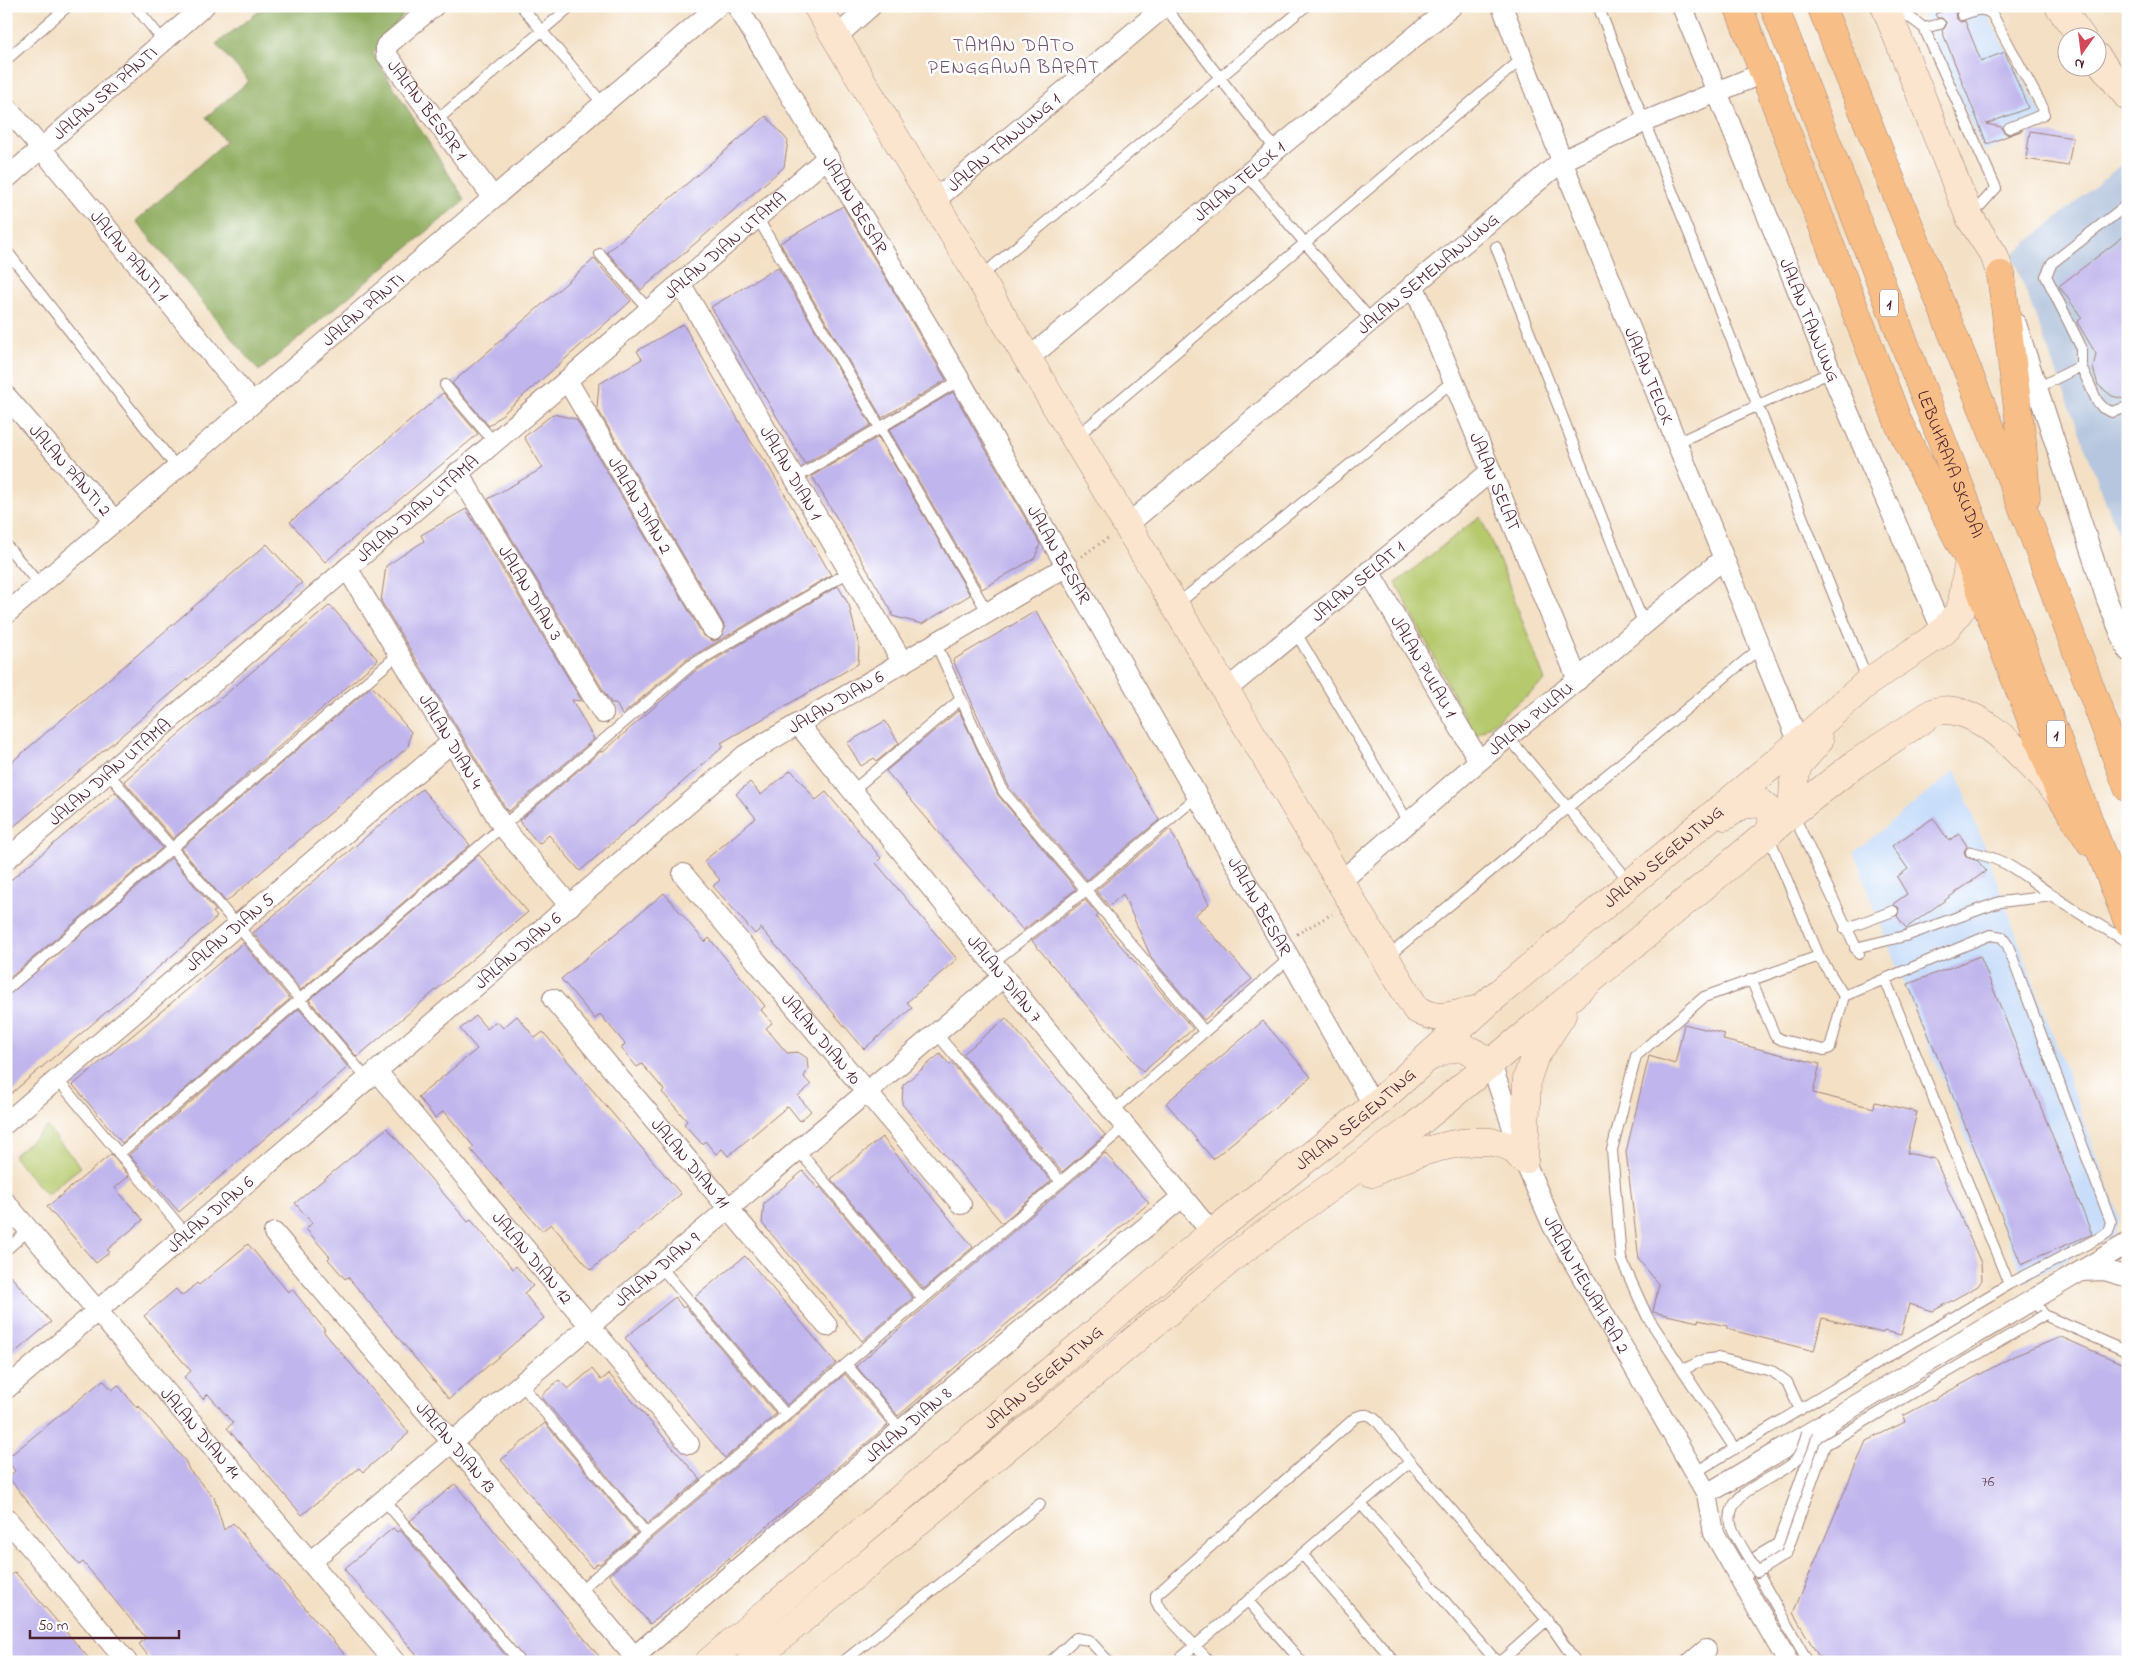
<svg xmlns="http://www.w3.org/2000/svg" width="2134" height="1668" viewBox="0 0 2134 1668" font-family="'Indie Flower',sans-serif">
<rect width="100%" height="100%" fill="#fff"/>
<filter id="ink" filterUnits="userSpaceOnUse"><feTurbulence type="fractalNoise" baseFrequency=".02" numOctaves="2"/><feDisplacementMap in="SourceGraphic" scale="10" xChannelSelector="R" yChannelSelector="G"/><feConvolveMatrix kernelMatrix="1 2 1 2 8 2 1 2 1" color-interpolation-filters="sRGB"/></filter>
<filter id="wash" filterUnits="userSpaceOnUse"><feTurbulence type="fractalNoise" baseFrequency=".0096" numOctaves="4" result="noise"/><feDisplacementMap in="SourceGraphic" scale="20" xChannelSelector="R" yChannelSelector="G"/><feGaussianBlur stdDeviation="1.12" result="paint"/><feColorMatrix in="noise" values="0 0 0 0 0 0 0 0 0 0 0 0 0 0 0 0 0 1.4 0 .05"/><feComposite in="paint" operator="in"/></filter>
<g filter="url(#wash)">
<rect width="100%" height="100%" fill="#f3e0c5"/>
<path fill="#c7ddf9" d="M 1918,6 L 1982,6 L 2046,122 L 1984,152 Z
M 1956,770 L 2120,1218 L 2113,1235 L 2025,1282 L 1897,968 L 1854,852 Z"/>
<path fill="#b5c6de" d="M 2128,159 L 2128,560 L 2012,255 Z"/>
<path fill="#b6c96d" stroke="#80744c" d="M 1480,516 L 1505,574 L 1545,681 L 1475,737 L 1396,583 Z
M 47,1127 L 81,1167 L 46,1195 L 13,1156 Z"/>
<path fill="#90ad60" stroke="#6d6646" d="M 266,6 L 410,6 L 373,54 L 465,200 L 259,371 L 136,221 L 225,142 L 206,117 L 249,81 L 216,44 Z"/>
<g id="blocks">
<path fill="#c0b5ec" d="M 1955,6 L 1960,9 L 1955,13 L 1956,18 L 1960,22 L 1965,21 L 1981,61 L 2005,52 L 2028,108 L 1986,124 L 2002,127 L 2003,131 L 2008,135 L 2023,130 L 1987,144 L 1942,31 L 1946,26 L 1946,22 L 1942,18 L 1937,18 L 1935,14 Z
M 766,116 L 788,141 L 784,167 L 641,290 L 607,252 Z
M 2030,131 L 2073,138 L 2068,166 L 2026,159 Z
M 843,206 L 946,380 L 882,418 L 780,243 Z
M 2128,233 L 2128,400 L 2112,396 L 2098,385 L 2093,368 L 2096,354 L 2077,322 L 2082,318 L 2059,286 Z
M 594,259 L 631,301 L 489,426 L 452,383 Z
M 778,267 L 871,425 L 805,464 L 711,307 Z
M 683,324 L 750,440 L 764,461 L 765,460 L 831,575 L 686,660 L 622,715 L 616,703 L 611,703 L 488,499 L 543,468 L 524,437 L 553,414 L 576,419 L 703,635 L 713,641 L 719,639 L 725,629 L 723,623 L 597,408 L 599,384 L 642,359 L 637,351 Z
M 953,392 L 1040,544 L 1035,558 L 982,589 L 889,430 Z
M 443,393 L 478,434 L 325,562 L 290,522 Z
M 878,437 L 970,595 L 922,624 L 892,616 L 892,612 L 812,476 Z
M 466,509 L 582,701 L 572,700 L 594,739 L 508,812 L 381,601 L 386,566 L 424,541 L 421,535 Z
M 267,544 L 302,583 L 6,833 L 6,767 Z
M 838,586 L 849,605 L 859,646 L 858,664 L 721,743 L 724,746 L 580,871 L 549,835 L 539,844 L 519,821 L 601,751 L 602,753 L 694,672 Z
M 330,605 L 378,660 L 173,839 L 124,781 Z
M 1036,611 L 1159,820 L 1087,880 L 1009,787 L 953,660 Z
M 372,686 L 411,732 L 408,747 L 226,902 L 181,849 Z
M 959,710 L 998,795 L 1076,889 L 1023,930 L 886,771 Z
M 885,721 L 899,743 L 877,761 L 874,758 L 861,766 L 847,743 Z
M 791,770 L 816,800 L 826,792 L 881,858 L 876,863 L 957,959 L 907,1002 L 912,1008 L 864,1049 L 761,928 L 755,934 L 713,886 L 720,880 L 704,861 L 756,818 L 736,794 L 750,782 L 761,795 Z
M 422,789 L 470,845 L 301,990 L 253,933 Z
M 115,792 L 162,848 L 6,981 L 6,884 Z
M 1933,818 L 1949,841 L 1959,834 L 1967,846 L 1964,851 L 1966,857 L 1978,861 L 1986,871 L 1906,928 L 1897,916 L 1899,908 L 1893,904 L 1907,894 L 1897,877 L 1908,869 L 1892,846 Z
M 1170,829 L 1209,904 L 1195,915 L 1252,979 L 1204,1020 L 1151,957 L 1123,894 L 1109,906 L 1096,891 Z
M 479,855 L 528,912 L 357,1057 L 309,1000 Z
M 171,858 L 216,911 L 213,912 L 217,917 L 6,1098 L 6,997 Z
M 664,893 L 705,942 L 709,938 L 765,1006 L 761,1010 L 772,1023 L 766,1028 L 787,1053 L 798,1052 L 807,1058 L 808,1069 L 804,1077 L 811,1085 L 798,1096 L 811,1111 L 800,1121 L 788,1106 L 728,1156 L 722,1149 L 716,1154 L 705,1141 L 702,1144 L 684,1124 L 687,1121 L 662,1092 L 664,1090 L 642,1064 L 637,1067 L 621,1048 L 625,1044 L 600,1014 L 595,1019 L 561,979 Z
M 1085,900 L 1098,915 L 1096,917 L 1193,1029 L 1143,1072 L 1032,941 Z
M 243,943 L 290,999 L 122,1143 L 73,1085 Z
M 1980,956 L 2092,1234 L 2021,1264 L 1908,984 Z
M 299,1009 L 348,1067 L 179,1212 L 129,1155 Z
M 476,1016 L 487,1029 L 497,1021 L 503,1028 L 517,1016 L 535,1038 L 543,1032 L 681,1194 L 591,1270 L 551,1224 L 542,1231 L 471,1150 L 474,1147 L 444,1111 L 435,1118 L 418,1097 L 477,1049 L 460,1029 Z
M 1006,1018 L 1105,1135 L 1062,1172 L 963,1054 Z
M 1263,1021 L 1311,1077 L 1213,1159 L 1166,1103 Z
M 1684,1024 L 1725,1034 L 1723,1040 L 1820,1064 L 1813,1093 L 1874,1108 L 1875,1102 L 1917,1112 L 1907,1153 L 1935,1159 L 1981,1263 L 1982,1280 L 1978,1286 L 1933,1311 L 1909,1304 L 1901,1335 L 1884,1331 L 1883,1333 L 1822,1318 L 1814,1351 L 1727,1329 L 1727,1326 L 1698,1320 L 1698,1322 L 1653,1312 L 1659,1284 L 1639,1260 L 1626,1152 L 1649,1056 L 1675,1064 Z
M 940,1054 L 950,1065 L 952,1063 L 1051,1181 L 1002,1223 L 902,1104 L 903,1085 Z
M 387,1128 L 468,1222 L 471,1220 L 513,1269 L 516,1266 L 533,1286 L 524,1293 L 544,1318 L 449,1399 L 348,1277 L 345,1279 L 328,1259 L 330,1257 L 306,1229 L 312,1223 L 295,1203 Z
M 882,1137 L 973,1247 L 924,1289 L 831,1179 Z
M 1105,1153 L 1149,1203 L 898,1416 L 856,1366 Z
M 111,1154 L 129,1176 L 115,1188 L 143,1220 L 107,1250 L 110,1252 L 96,1263 L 47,1207 Z
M 803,1171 L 818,1189 L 820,1187 L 913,1298 L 862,1341 L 762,1223 L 764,1203 Z
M 248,1244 L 288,1292 L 292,1289 L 325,1330 L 323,1331 L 409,1433 L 363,1472 L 359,1468 L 302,1515 L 227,1428 L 233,1423 L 208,1394 L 203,1399 L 184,1377 L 191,1371 L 144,1316 L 176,1289 L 182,1296 L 197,1283 L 199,1285 Z
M 745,1256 L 836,1363 L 787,1405 L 695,1297 Z
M 6,1271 L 51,1322 L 6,1360 Z
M 675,1297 L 683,1308 L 685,1306 L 776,1414 L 725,1458 L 625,1338 Z
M 2061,1337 L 2128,1366 L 2128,1662 L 1822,1662 L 1793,1613 L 1866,1441 L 1905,1422 L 1903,1416 L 2014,1356 Z
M 592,1369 L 601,1380 L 609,1374 L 700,1479 L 647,1524 L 541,1396 L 559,1380 L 568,1389 Z
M 845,1374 L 888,1425 L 650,1624 L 609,1575 Z
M 103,1380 L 112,1390 L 118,1385 L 137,1408 L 139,1406 L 186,1462 L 189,1470 L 214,1497 L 224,1530 L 233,1523 L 351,1662 L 153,1662 L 139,1644 L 146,1638 L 83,1562 L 79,1565 L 8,1477 L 15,1471 L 6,1459 Z
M 545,1423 L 637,1533 L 600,1564 L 598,1563 L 592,1568 L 501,1460 Z
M 455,1484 L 604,1662 L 527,1662 L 410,1521 Z
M 393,1528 L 397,1532 L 400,1530 L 511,1662 L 423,1662 L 344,1569 Z
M 15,1572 L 37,1598 L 92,1662 L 6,1662 L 6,1580 Z"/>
</g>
</g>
<g filter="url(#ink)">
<use href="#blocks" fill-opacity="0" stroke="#9e8078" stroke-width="1"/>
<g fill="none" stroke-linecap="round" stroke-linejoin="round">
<g stroke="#9e8078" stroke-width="12">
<path id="lane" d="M 135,6 L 164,42
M 521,6 L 603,104
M 1598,6 L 1868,681
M 1895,6 L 1924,28 L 1996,188 L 1971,216
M 1165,7 L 1276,150
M 1962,15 C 1974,11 1982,6 1992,14 L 2043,108 L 2044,114 L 2009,128
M 1924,28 L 1940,24
M 6,60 L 68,6
M 436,121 L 571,6
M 1247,175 L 1370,319
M 757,217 L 988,613
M 1496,247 L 1644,625
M 6,250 L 177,468
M 600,254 L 649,310
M 980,277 L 1306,6
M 2081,366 L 2097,401 L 2103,408 L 2112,412 L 2128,407
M 445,385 L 494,442
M 2037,388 L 2081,366 L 2081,347 L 2046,276 L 2052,263 L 2128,204
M 1076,437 L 1523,58
M 1676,443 L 1831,372
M 794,479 L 960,380
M 6,545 L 40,585
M 1176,605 L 1453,381
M 1296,633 L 1408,822
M 936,644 L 1003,791 L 1204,1031
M 1509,738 L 1630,882
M 108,773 L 368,1080
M 852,791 L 961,699
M 1793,814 L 1859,954
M 1971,852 C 2009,860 2021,874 2052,895 C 2076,912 2102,927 2128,942
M 1845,929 L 1893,911
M 1855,948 L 1905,936 L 2000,902 L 2053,896
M 1387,957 L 1760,648
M 992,963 L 1086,890 L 1198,796
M 1751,979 L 1775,1036 L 1782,1040 L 1824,1050 L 1830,1048 L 1844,996 L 1819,956 L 1768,835
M 1885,979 L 2009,1284
M 6,990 L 399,654
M 936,1033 L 1061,1182
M 57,1079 L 187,1235
M 1113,1111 L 1290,958
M 798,1150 L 923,1299
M 119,1154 L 690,666 L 849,572
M 6,1250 L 29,1230
M 660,1266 L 786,1415
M 2034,1300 L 2044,1315 L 2128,1352
M 846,1364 L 901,1430
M 1683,1370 L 1703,1360 L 1718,1358 L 1772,1371 L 1787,1382 L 1800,1410
M 521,1384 L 646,1533
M 1735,1449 L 1647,1316 L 1621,1259 L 1612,1150 L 1636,1056 L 1704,997 L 1819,956
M 1694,1473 L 2009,1284 L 2099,1238 L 2108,1232 L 2111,1222 L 2008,946 L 2002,937 L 1990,935 L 1844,996
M 384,1500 L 520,1662
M 1361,1504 L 1497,1662
M 1302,1554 L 1395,1662
M 1757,1572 L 1808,1662
M 579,1591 L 1125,1127
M 1248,1601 L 1302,1662
M 843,1662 L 1040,1504
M 1050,1662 L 1076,1638 L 1089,1640 L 1109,1662
M 1176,1662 L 1410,1462
M 1210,1662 L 1159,1607 L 1156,1601 L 1156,1595 L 1356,1417 C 1365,1413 1370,1414 1377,1421 L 1410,1462 L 1547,1620 L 1576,1662
M 1500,1662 L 1547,1620"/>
</g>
<g stroke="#9e8078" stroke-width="22">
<g id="street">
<path id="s1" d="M 434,6 L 386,46 L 386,54 L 493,197"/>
<path id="s2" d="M 737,6 L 960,380 L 1374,1106"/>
<path id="s3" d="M 1502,6 L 1562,161 L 1799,743"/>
<path id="s4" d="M 1682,6 L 1831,372 L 1943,632"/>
<path d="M 836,37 L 871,6"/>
<path id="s5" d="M 6,106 L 252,403"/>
<path id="s6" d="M 6,179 L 204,6"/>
<path id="s7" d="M 934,201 L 1165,6"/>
<path id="s8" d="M 680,283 L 903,663"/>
<path id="s9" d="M 1413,284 L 1578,680"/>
<path d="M 2016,324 L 2107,600 L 2128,651"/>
<path id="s10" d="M 1028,359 L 1276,150 L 1452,6"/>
<path id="s11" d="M 567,380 L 713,629"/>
<path id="s12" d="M 6,396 L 115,521"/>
<path id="s13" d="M 458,472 L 603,713"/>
<path id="s14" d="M 1127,525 L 1562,161 L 1644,122 L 1763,73"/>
<path id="s15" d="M 347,568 L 503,827 L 570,906"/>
<path id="s16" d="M 1369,571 L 1479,761"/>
<path id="s17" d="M 6,614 L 718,6"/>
<path id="s18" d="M 1226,690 L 1490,472"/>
<path id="s19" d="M 798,724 L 1212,1233"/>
<path id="s20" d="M 6,860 L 828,157"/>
<path id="s21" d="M 683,874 L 961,1204"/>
<path id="s22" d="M 1340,882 L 1479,761 L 1723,559"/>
<path id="s23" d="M 553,999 L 827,1326"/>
<path id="s24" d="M 1491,1064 L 1524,1160 L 1553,1226 L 1707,1494 L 1714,1533 L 1788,1662"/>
<path id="s25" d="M 377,1072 L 689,1444"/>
<path id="s26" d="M 6,1123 L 452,742"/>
<path id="s27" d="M 6,1203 L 395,1662"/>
<path id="s28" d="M 274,1233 L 639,1662"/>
<path d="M 2082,1271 L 2104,1270 L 2128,1277"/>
<path id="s29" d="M 6,1389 L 745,755 L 1067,566"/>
<path d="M 1707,1494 L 2128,1243"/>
<path d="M 6,1518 L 127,1662"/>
<path id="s30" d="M 310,1562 L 1003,977"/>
<path d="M 1737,1574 L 1782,1547 L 1827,1421"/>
<path id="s31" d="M 635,1656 L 901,1430 L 1182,1197"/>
<path d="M 1692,1662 L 1706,1650"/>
</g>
</g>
<g stroke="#9e8078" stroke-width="29">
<g id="secondary">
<path d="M 817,6 L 1416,1009 C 1440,1023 1453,1015 1478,1009"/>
<path d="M 1885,6 L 1970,218 L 1994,255 L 2001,275"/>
<path d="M 2059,6 L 2082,38"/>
<path d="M 2096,56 L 2128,97"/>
<path d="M 1792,813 L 1794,781 L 1798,765 L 1819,741"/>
<path d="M 1725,816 L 1742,805 L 1761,803 L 1773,813 L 1771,831"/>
<path d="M 1430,1057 C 1458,1042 1466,1046 1491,1064"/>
<path d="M 1524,1160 L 1527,1079 L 1534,1058 L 1562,1015"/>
<path d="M 1372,1173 C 1402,1156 1476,1130 1510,1147 C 1515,1150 1520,1156 1524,1160"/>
<path id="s32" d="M 709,1662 L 1212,1233 L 1374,1106 L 1493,998 L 1799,743 L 1868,682 L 1943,632 L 1961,609 L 1969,560"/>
<path d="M 751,1662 L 1238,1253 L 1409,1131 L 1792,813 L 1855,764 L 1934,712 C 1979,698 2031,767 2061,796"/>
</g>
</g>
<g stroke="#9e8078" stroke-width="29">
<path id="primary" d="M 1738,6 L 1899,424 L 1969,560 L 2061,796 L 2090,842"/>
</g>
<g stroke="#9e8078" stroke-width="29">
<g id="highway">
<path id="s33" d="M 1774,6 L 2128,922"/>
<path d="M 1821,6 L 2028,521 L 2128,788"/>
<path d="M 2001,275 L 2022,441 L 2026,497"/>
</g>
</g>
<path stroke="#9e8078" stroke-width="3" stroke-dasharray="1 4" stroke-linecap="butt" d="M 1082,556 L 1108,538
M 1297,934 L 1332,914"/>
<use href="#lane" stroke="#fff" stroke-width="10"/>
<use href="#street" stroke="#fff" stroke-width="20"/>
<use href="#secondary" stroke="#fce5cf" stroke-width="28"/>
<use href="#primary" stroke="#f7be87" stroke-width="28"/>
<use href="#highway" stroke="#f7be87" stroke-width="28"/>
<g stroke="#9e8078" stroke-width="12" stroke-linecap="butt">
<path id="lane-bridge" d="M 1807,1432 C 1804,1443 1801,1456 1793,1463 C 1774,1480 1724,1491 1731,1524 C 1733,1535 1751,1561 1757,1572 L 1786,1554 L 1825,1445 L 2044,1315"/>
</g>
<use href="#lane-bridge" stroke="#fff" stroke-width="10"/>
</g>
</g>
<g text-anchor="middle" stroke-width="5" stroke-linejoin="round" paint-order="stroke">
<g font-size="15" fill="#68445b">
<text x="1988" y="1486">76</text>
</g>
<g fill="#fff" stroke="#80626b" stroke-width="1">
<rect x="1880" y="289.5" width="18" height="27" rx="4"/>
<rect x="2047" y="720.5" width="18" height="27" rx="4"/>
</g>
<g font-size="16" font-weight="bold" fill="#4a1f2b">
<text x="1889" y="309">1</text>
<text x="2056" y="740">1</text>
</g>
<g font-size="18" fill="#4a1f2b" stroke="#fff">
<text dy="6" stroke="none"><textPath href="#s6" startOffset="131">JALAN SRI PANTI</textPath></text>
<text dy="6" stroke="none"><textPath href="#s1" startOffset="140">JALAN BESAR 1</textPath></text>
<text dy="6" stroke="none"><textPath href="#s7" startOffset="91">JALAN TANJUNG 1</textPath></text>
<text dy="6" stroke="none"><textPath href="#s10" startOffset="276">JALAN TELOK 1</textPath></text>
<text dy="6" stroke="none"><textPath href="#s2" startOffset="231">JALAN BESAR</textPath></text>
<text dy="6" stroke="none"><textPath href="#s20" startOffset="946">JALAN DIAN UTAMA</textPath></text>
<text dy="6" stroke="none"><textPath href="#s5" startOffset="194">JALAN PANTI 1</textPath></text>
<text dy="6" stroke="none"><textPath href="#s14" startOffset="392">JALAN SEMENANJUNG</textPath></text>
<text dy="6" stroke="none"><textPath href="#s17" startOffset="469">JALAN PANTI</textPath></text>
<text dy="6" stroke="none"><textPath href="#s4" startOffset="339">JALAN TANJUNG</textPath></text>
<text dy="6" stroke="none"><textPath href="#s3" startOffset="398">JALAN TELOK</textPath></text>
<text dy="6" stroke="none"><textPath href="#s33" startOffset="491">LEBUHRAYA SKUDAI</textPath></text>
<text dy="6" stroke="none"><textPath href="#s12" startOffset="98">JALAN PANTI 2</textPath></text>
<text dy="6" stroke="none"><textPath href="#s8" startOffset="220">JALAN DIAN 1</textPath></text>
<text dy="6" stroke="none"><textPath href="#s9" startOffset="214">JALAN SELAT</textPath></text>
<text dy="6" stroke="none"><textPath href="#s11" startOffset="145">JALAN DIAN 2</textPath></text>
<text dy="6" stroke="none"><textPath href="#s20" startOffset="541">JALAN DIAN UTAMA</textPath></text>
<text dy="6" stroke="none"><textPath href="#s2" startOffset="636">JALAN BESAR</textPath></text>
<text dy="6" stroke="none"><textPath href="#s18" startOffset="171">JALAN SELAT 1</textPath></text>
<text dy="6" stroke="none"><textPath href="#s13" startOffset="141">JALAN DIAN 3</textPath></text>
<text dy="6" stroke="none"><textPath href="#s16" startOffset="110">JALAN PULAU 1</textPath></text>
<text dy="6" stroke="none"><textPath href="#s29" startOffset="1079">JALAN DIAN 6</textPath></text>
<text dy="6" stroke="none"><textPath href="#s22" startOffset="251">JALAN PULAU</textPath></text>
<text dy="6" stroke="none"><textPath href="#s15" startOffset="202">JALAN DIAN 4</textPath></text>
<text dy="6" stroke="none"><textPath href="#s20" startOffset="136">JALAN DIAN UTAMA</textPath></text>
<text dy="6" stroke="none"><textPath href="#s32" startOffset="1249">JALAN SEGENTING</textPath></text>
<text dy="6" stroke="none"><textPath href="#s2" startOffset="1041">JALAN BESAR</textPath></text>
<text dy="6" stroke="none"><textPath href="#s26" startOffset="294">JALAN DIAN 5</textPath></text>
<text dy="6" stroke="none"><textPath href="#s29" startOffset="674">JALAN DIAN 6</textPath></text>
<text dy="6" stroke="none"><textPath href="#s19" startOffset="328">JALAN DIAN 7</textPath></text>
<text dy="6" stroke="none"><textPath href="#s21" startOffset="215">JALAN DIAN 10</textPath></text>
<text dy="6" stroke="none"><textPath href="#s32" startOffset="844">JALAN SEGENTING</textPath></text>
<text dy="6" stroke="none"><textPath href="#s23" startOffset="214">JALAN DIAN 11</textPath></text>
<text dy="6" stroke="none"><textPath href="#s29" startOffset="269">JALAN DIAN 6</textPath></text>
<text dy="6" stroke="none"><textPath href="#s25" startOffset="242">JALAN DIAN 12</textPath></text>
<text dy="6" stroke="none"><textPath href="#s30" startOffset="454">JALAN DIAN 9</textPath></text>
<text dy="6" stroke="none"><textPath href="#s24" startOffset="241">JALAN MEWAH RIA 2</textPath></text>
<text dy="6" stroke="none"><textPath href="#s32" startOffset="439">JALAN SEGENTING</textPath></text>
<text dy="6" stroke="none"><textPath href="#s31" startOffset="358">JALAN DIAN 8</textPath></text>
<text dy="6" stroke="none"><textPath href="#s27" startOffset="301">JALAN DIAN 14</textPath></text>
<text dy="6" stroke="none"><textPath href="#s28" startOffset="281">JALAN DIAN 13</textPath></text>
</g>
<g font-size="19" letter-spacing="1" fill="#73546f" stroke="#fff">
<text x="1014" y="51">TAMAN DATO<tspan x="1014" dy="22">PENGGAWA BARAT</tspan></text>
</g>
</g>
<rect width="2134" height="1668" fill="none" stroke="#fff" stroke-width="25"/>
<g transform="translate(2082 52) rotate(194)"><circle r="24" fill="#ffffff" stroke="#b7a5aa"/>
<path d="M0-4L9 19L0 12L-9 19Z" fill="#d1495b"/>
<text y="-8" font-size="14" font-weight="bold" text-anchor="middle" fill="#4a1f2b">N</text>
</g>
<path d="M30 1630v8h149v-8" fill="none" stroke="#4a1f2b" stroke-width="2.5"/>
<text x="38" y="1630" font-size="15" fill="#4a1f2b" stroke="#ffffff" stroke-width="4" paint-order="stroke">50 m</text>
</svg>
